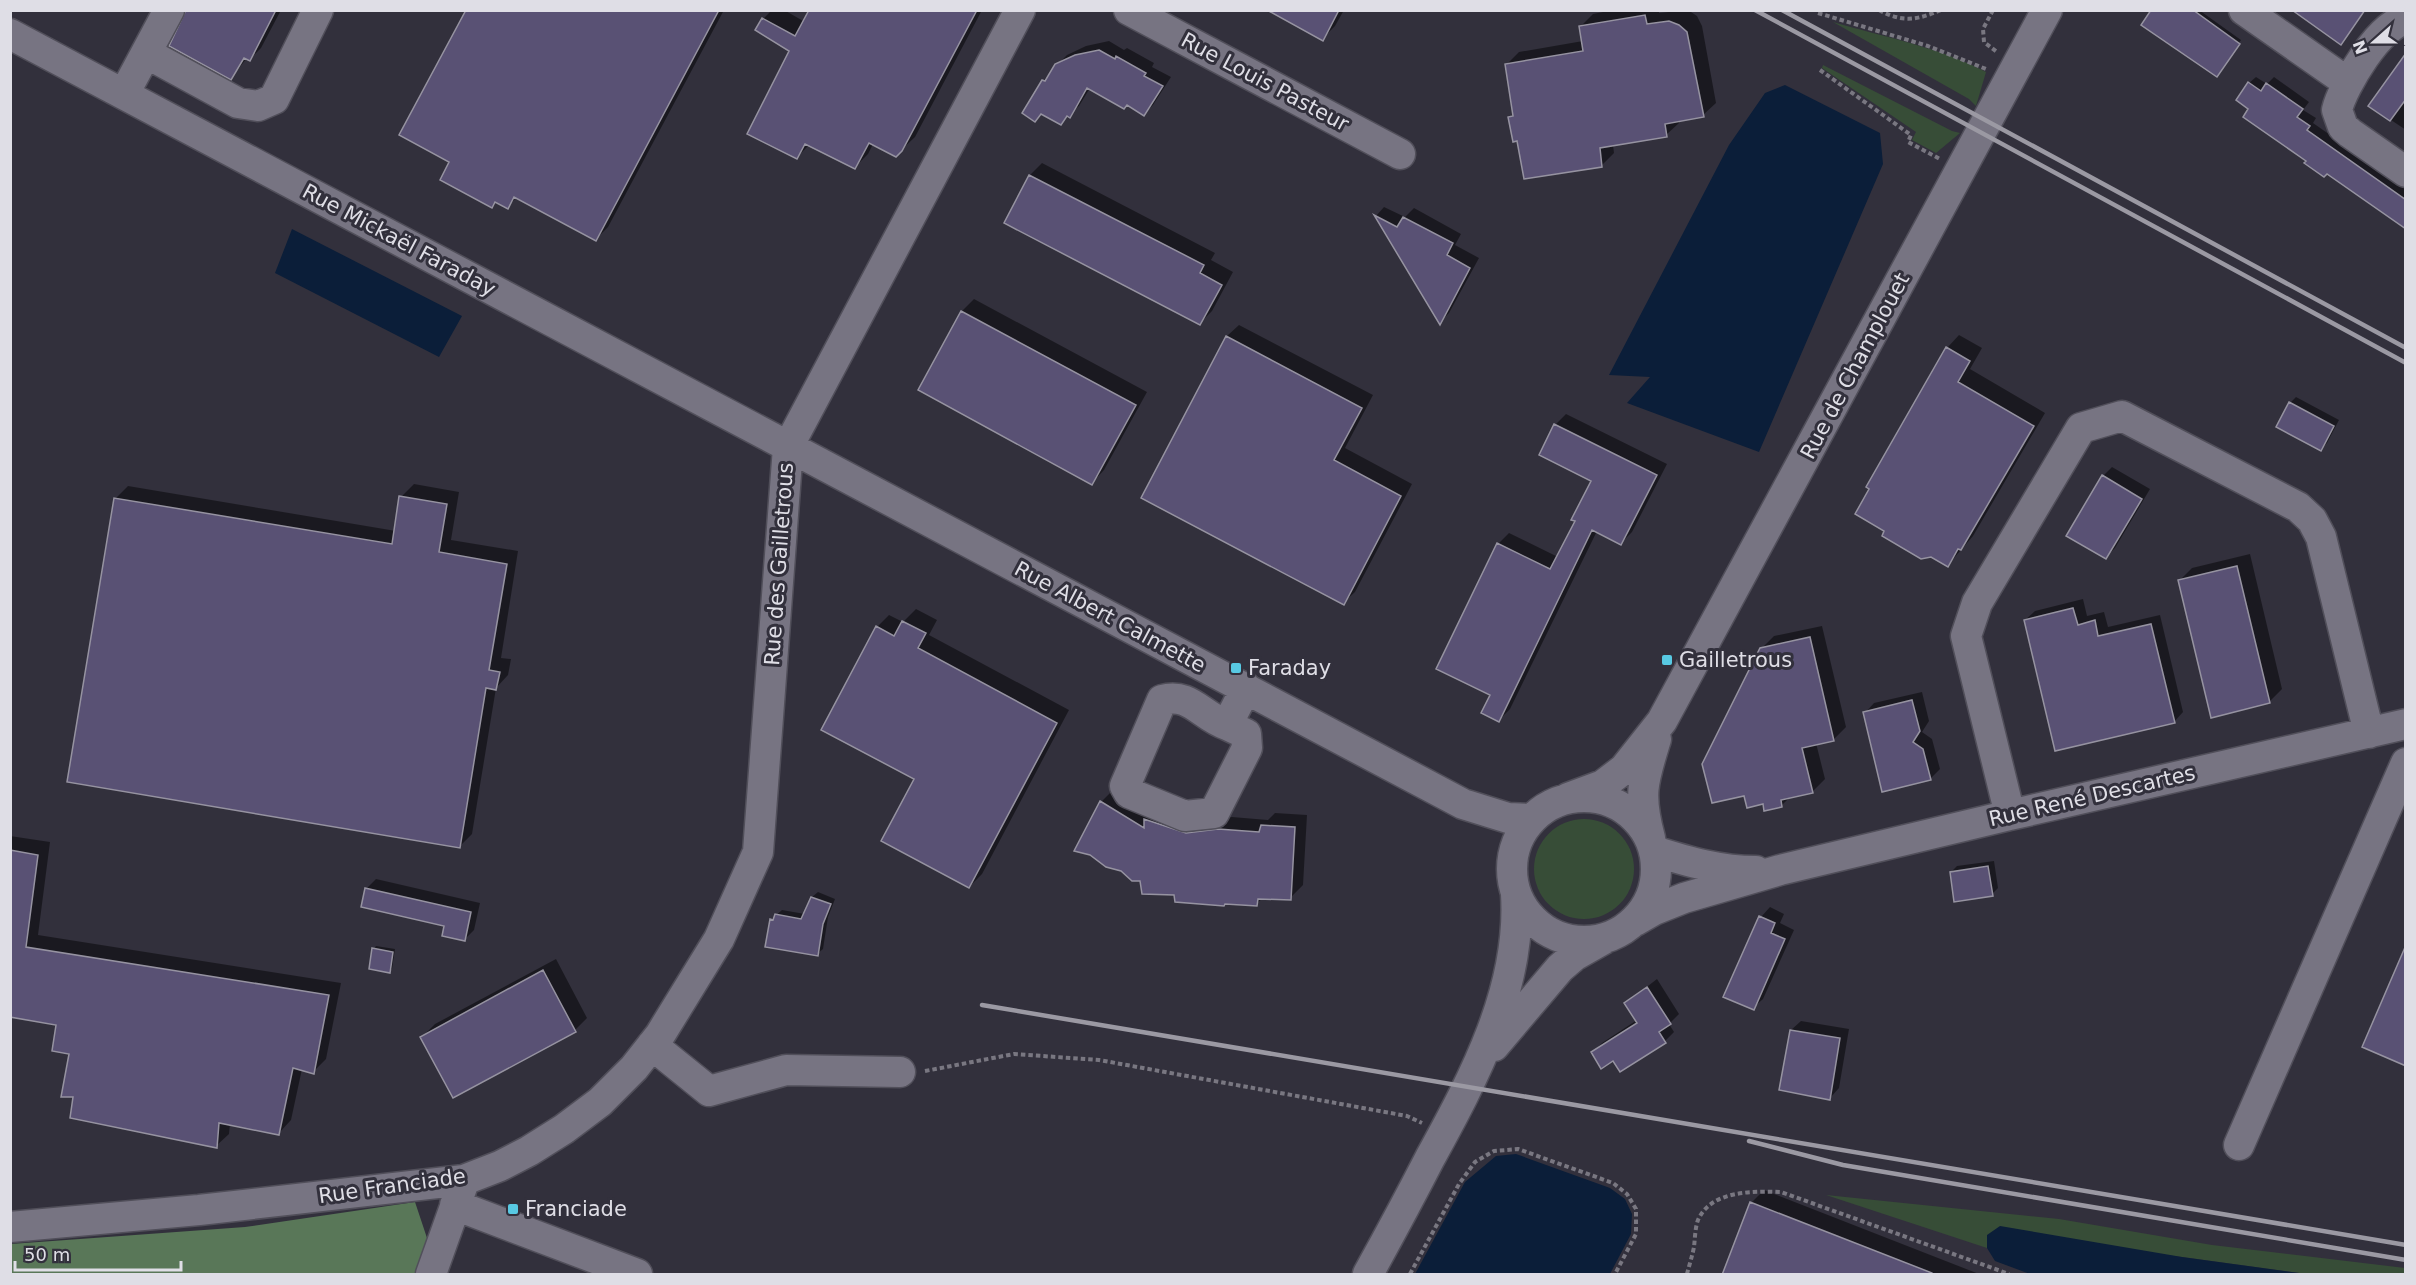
<svg xmlns="http://www.w3.org/2000/svg" width="2416" height="1285" viewBox="0 0 2416 1285" font-family="'DejaVu Sans',sans-serif">
<rect width="100%" height="100%" fill="#32303c"/>
<path fill="#374d37" d="M 1833,22 C 1884,37 1939,47 1986,72 L 1976,106 L 1969,99 Z
M 1823,65 L 1952,131 L 1960,133 L 1936,153 L 1912,140 L 1916,132 L 1822,68 Z
M1534 869a50 50 0 1 1 100 0a50 50 0 1 1-100 0Z
M 1826,1195 L 2059,1219 L 2212,1245 L 2405,1268 L 2405,1274 L 2307,1274 L 2182,1257 L 1987,1235 L 1987,1248 Z"/>
<path fill="#597758" d="M 415,1202 L 431,1250 L 421,1274 L 11,1274 L 11,1244 L 245,1227 Z"/>
<path fill="#0b1e39" d="M 1785,85 L 1880,133 L 1883,164 L 1759,452 L 1627,403 L 1650,377 L 1609,375 L 1729,145 L 1765,93 Z
M 292,229 L 462,316 L 439,357 L 275,273 Z
M 1516,1154 L 1610,1188 L 1625,1199 L 1632,1214 L 1631,1234 L 1610,1274 L 1415,1274 L 1465,1182 L 1496,1156 Z
M 2000,1226 L 2182,1257 L 2307,1274 L 2030,1274 L 1995,1261 L 1987,1248 L 1987,1235 Z"/>
<path fill="#0007" d="M 187,10 L 281,10 L 261,48 L 249,60 L 247,58 L 231,78 Z
M 467,10 L 724,10 L 608,227 L 596,239 L 517,197 L 507,207 L 496,201 L 491,206 L 451,161 Z
M 772,10 L 784,10 L 805,22 L 811,10 L 982,10 L 915,137 L 896,155 L 873,144 L 868,154 L 855,167 L 810,144 L 797,157 L 791,51 L 763,19 Z
M 1270,10 L 1344,10 L 1335,26 L 1322,39 Z
M 1613,10 L 1659,10 L 1659,13 L 1688,10 L 1697,16 L 1702,26 L 1716,103 L 1703,115 L 1679,120 L 1679,123 L 1666,135 L 1613,145 L 1614,153 L 1601,166 L 1518,140 L 1510,117 L 1514,113 L 1506,65 L 1519,52 L 1583,41 L 1581,26 L 1593,14 Z
M 2153,10 L 2199,10 L 2241,40 L 2219,73 Z
M 2294,10 L 2366,10 L 2341,43 Z
M 1109,41 L 1124,50 L 1127,48 L 1154,63 L 1152,67 L 1171,77 L 1153,105 L 1144,114 L 1127,104 L 1090,88 L 1079,106 L 1060,123 L 1042,113 L 1035,120 L 1043,81 L 1057,65 L 1067,55 L 1086,46 Z
M 2406,55 L 2406,130 L 2370,106 Z
M 2256,77 L 2267,84 L 2274,77 L 2309,102 L 2303,110 L 2316,118 L 2313,123 L 2406,188 L 2406,228 L 2308,161 L 2251,109 L 2249,83 Z
M 1042,163 L 1215,253 L 1211,260 L 1233,272 L 1212,311 L 1200,323 L 1006,222 L 1030,175 Z
M 1384,207 L 1405,217 L 1414,208 L 1461,234 L 1455,245 L 1479,258 L 1449,313 L 1440,322 L 1376,216 Z
M 974,299 L 1147,392 L 1104,470 L 1092,483 L 920,389 L 962,311 Z
M 1239,325 L 1373,395 L 1345,448 L 1412,484 L 1355,592 L 1343,603 L 1143,497 L 1227,336 Z
M 1959,335 L 1982,348 L 1970,369 L 2045,413 L 1973,536 L 1948,565 L 1947,348 Z
M 2296,397 L 2339,420 L 2327,443 L 2321,449 L 2290,403 Z
M 1566,414 L 1667,464 L 1632,532 L 1621,543 L 1597,531 L 1510,709 L 1499,720 L 1492,694 L 1498,544 L 1509,533 L 1558,557 L 1577,521 L 1593,481 L 1555,425 Z
M 2112,467 L 2150,489 L 2115,548 L 2106,557 L 2103,476 Z
M 414,484 L 459,492 L 451,540 L 518,551 L 501,658 L 511,659 L 508,675 L 496,688 L 472,834 L 459,847 L 115,499 L 128,486 L 396,531 L 401,497 Z
M 2250,554 L 2282,689 L 2269,702 L 2180,580 L 2192,568 Z
M 2083,599 L 2087,616 L 2104,612 L 2108,627 L 2160,615 L 2183,712 L 2174,722 L 2025,620 L 2035,611 Z
M 916,609 L 937,620 L 929,635 L 1069,710 L 982,874 L 969,887 L 916,778 L 877,627 L 889,615 L 903,622 Z
M 1822,626 L 1846,727 L 1834,739 L 1816,743 L 1825,779 L 1812,792 L 1790,797 L 1781,806 L 1761,649 L 1774,636 Z
M 1922,692 L 1929,721 L 1922,732 L 1932,739 L 1940,769 L 1930,779 L 1865,713 L 1874,703 Z
M 1114,789 L 1200,821 L 1232,817 L 1268,820 L 1275,813 L 1307,815 L 1303,885 L 1290,898 L 1263,898 L 1256,904 L 1176,893 L 1141,880 L 1090,853 L 1076,850 L 1101,802 Z
M 10,836 L 50,842 L 38,935 L 341,983 L 326,1059 L 313,1072 L 302,1069 L 291,1120 L 279,1133 L 230,1123 L 229,1134 L 216,1146 L 75,1096 L 71,1053 L 58,1023 L 10,1015 Z
M 1994,861 L 1998,888 L 1992,894 L 1951,872 L 1957,866 Z
M 376,879 L 480,903 L 474,930 L 465,939 L 446,925 L 366,889 Z
M 818,892 L 835,899 L 828,917 L 823,949 L 817,954 L 771,920 L 782,910 L 805,914 L 812,897 Z
M 1770,907 L 1784,914 L 1780,923 L 1794,930 L 1763,999 L 1753,1008 L 1761,917 Z
M 376,946 L 395,949 L 392,969 L 389,971 L 374,949 Z
M 556,959 L 587,1018 L 575,1030 L 422,1037 L 435,1024 Z
M 1657,979 L 1679,1014 L 1669,1024 L 1674,1032 L 1665,1041 L 1613,1059 L 1593,1052 L 1602,1043 L 1637,1020 L 1626,1003 Z
M 1801,1021 L 1849,1029 L 1839,1088 L 1830,1098 L 1791,1030 Z
M 1764,1190 L 1979,1274 L 1723,1274 L 1751,1203 Z"/>
<path fill="#595174" stroke="#9693a1" stroke-width="1.5" d="M 186,10 L 276,10 L 250,61 L 244,58 L 231,80 L 169,46 Z
M 466,10 L 719,10 L 596,241 L 514,197 L 508,209 L 495,202 L 492,208 L 440,180 L 449,162 L 399,135 Z
M 809,10 L 977,10 L 902,151 L 896,157 L 869,143 L 855,169 L 805,144 L 797,159 L 747,134 L 789,51 L 755,30 L 762,18 L 795,36 Z
M 1267,10 L 1339,10 L 1323,41 Z
M 2151,10 L 2193,10 L 2240,44 L 2217,77 L 2141,25 Z
M 2292,10 L 2365,10 L 2341,45 Z
M 1645,15 L 1647,24 L 1669,21 L 1679,25 L 1687,32 L 1704,117 L 1665,124 L 1667,137 L 1600,148 L 1602,167 L 1524,179 L 1517,141 L 1513,142 L 1508,117 L 1513,116 L 1505,64 L 1583,51 L 1579,26 Z
M 1099,50 L 1115,59 L 1116,56 L 1146,73 L 1144,76 L 1163,86 L 1144,116 L 1127,105 L 1124,109 L 1087,88 L 1070,118 L 1067,116 L 1061,125 L 1041,114 L 1035,122 L 1022,113 L 1042,80 L 1045,81 L 1055,64 L 1075,55 Z
M 2406,53 L 2406,99 L 2390,121 L 2368,106 Z
M 2248,82 L 2261,91 L 2266,83 L 2303,109 L 2297,117 L 2310,126 L 2307,130 L 2406,200 L 2406,229 L 2327,174 L 2324,177 L 2304,163 L 2306,161 L 2243,117 L 2248,109 L 2236,100 Z
M 1029,175 L 1204,265 L 1200,273 L 1222,285 L 1200,325 L 1004,223 Z
M 1374,215 L 1397,227 L 1403,217 L 1453,243 L 1447,255 L 1470,268 L 1440,325 Z
M 961,311 L 1136,405 L 1092,485 L 918,390 Z
M 1226,336 L 1362,408 L 1334,460 L 1401,496 L 1344,605 L 1141,498 Z
M 1946,347 L 1970,361 L 1958,382 L 2034,426 L 1961,550 L 1958,549 L 1948,567 L 1931,557 L 1921,559 L 1882,536 L 1884,531 L 1855,514 L 1869,489 L 1866,487 Z
M 2289,402 L 2334,426 L 2321,451 L 2276,427 Z
M 1554,424 L 1657,475 L 1621,545 L 1592,530 L 1499,722 L 1481,713 L 1490,695 L 1436,669 L 1497,543 L 1550,569 L 1575,521 L 1571,520 L 1591,481 L 1539,455 Z
M 2102,475 L 2142,499 L 2106,559 L 2066,536 Z
M 399,496 L 447,504 L 439,552 L 507,564 L 489,670 L 500,672 L 496,690 L 486,688 L 460,848 L 67,782 L 114,498 L 392,544 Z
M 2237,566 L 2270,703 L 2211,718 L 2178,580 Z
M 2073,608 L 2078,625 L 2095,620 L 2098,636 L 2151,624 L 2175,723 L 2055,751 L 2024,620 Z
M 902,621 L 926,633 L 918,648 L 1057,723 L 969,888 L 881,841 L 914,779 L 821,730 L 876,626 L 894,636 Z
M 1810,637 L 1834,741 L 1802,748 L 1813,793 L 1781,800 L 1782,807 L 1764,811 L 1763,804 L 1747,808 L 1744,796 L 1712,803 L 1702,764 L 1760,648 Z
M 1912,700 L 1920,731 L 1913,742 L 1923,749 L 1931,780 L 1882,792 L 1863,712 Z
M 1100,801 L 1144,828 L 1144,819 L 1186,833 L 1218,829 L 1259,832 L 1261,825 L 1295,827 L 1291,900 L 1258,899 L 1257,906 L 1225,904 L 1224,906 L 1175,902 L 1174,895 L 1142,894 L 1140,881 L 1132,881 L 1121,871 L 1106,867 L 1090,855 L 1074,851 Z
M 10,850 L 38,855 L 26,947 L 329,995 L 314,1074 L 293,1068 L 279,1135 L 219,1123 L 217,1148 L 70,1118 L 73,1097 L 61,1097 L 69,1054 L 52,1051 L 56,1025 L 10,1017 Z
M 1988,866 L 1993,896 L 1954,902 L 1950,872 Z
M 365,888 L 471,912 L 465,941 L 442,936 L 444,926 L 361,907 Z
M 811,897 L 831,904 L 823,924 L 818,956 L 765,947 L 770,919 L 773,920 L 775,914 L 801,919 Z
M 1759,916 L 1775,923 L 1771,933 L 1785,939 L 1754,1010 L 1723,997 Z
M 2406,945 L 2406,1066 L 2362,1047 Z
M 372,948 L 393,952 L 390,973 L 369,969 Z
M 543,970 L 576,1032 L 453,1098 L 420,1037 Z
M 1647,987 L 1671,1024 L 1659,1032 L 1666,1043 L 1620,1072 L 1613,1061 L 1601,1069 L 1591,1052 L 1637,1023 L 1624,1003 Z
M 1790,1030 L 1840,1038 L 1830,1100 L 1779,1090 Z
M 1750,1202 L 1932,1273 L 1932,1275 L 1722,1275 Z"/>
<g fill="none" stroke-linecap="round" stroke-linejoin="round">
<g stroke="#514f5a" stroke-width="33">
<path id="minor" d="M 1129,10 L 1400,154
M 2244,10 L 2347,82
M 2406,20 C 2381,22 2342,87 2337,110 L 2343,127 L 2350,133 L 2406,172
M 10,34 L 1463,804 L 1508,818 L 1531,819
M 146,53 L 238,103 L 258,106 L 274,99 L 318,10
M 124,94 L 169,10
M 1227,725 L 1246,734 L 1247,748 L 1214,813 L 1185,816 L 1129,793 L 1125,786 L 1162,700 C 1190,692 1201,716 1227,725 L 1246,688
M1512 869a72 72 0 1 1 144 0a72 72 0 1 1-144 0Z
M 1568,798 L 1603,785 L 1624,769 L 1662,721 L 2047,10
M 2010,815 L 1966,636 L 1977,603 L 2081,428 L 2122,416 L 2298,507 L 2312,520 L 2321,537 L 2369,733
M 1650,838 C 1638,794 1643,781 1656,739
M 1654,851 C 1689,862 1720,871 1756,871
M 1635,921 L 1654,910 L 1684,898 L 1780,870 L 2010,815 L 2406,724
M 652,1045 L 709,1091 L 786,1070 L 900,1072
M 1494,1046 L 1560,968 L 1574,956 L 1604,939
M 2239,1145 L 2406,763
M 455,1205 L 637,1274
M 10,1227 L 199,1210 L 464,1180 L 500,1166 L 529,1151 L 564,1129 L 600,1102 L 634,1068 L 660,1035 L 719,939 L 758,852 L 788,447 L 1020,10
M 431,1274 L 462,1187
M 1368,1274 C 1389,1236 1410,1197 1430,1158 C 1474,1078 1522,988 1516,894"/>
</g>
<path stroke="#797781" stroke-width="4" stroke-dasharray="4.5 3" stroke-linecap="butt" d="M 1879,10 C 1903,23 1917,20 1941,10
M 1993,10 L 1983,29 L 1984,42 L 1997,52
M 1818,13 L 1928,46 L 1986,69
M 1820,70 L 1911,135 L 1908,142 L 1940,159
M 925,1071 L 1014,1054 L 1099,1060 L 1407,1116 L 1422,1123
M 1410,1274 L 1459,1184 L 1475,1162 L 1494,1151 L 1518,1149 L 1613,1183 L 1627,1194 L 1636,1209 L 1636,1234 L 1615,1274
M 1687,1274 C 1689,1266 1692,1257 1694,1247 C 1695,1239 1695,1228 1698,1220 C 1711,1190 1754,1191 1781,1192 L 2009,1274"/>
<use href="#minor" stroke="#777482" stroke-width="30"/>
<path stroke="#9b99a3" stroke-width="4.5" d="M 1755,10 L 2406,363
M 1782,10 L 2406,348
M 982,1005 L 2406,1245
M 1749,1141 L 1843,1165 L 2406,1260"/>
</g>
<g fill="#58c9e3" stroke="#32303c" stroke-width="2">
<rect x="1661" y="654" width="12" height="12" rx="3"/>
<rect x="1230" y="662" width="12" height="12" rx="3"/>
<rect x="507" y="1203" width="12" height="12" rx="3"/>
</g>
<g text-anchor="middle" stroke-width="6" stroke-linejoin="round" paint-order="stroke">
<g font-size="21" fill="#dfdee6" stroke="#32303c">
<text transform="translate(1265 82) rotate(28)" y="7">Rue Louis Pasteur</text>
<text transform="translate(399 240) rotate(28)" y="7">Rue Mickaël Faraday</text>
<text transform="translate(1855 366) rotate(-62)" y="7">Rue de Champlouet</text>
<text transform="translate(779 564) rotate(-86)" y="7">Rue des Gailletrous</text>
<text transform="translate(1110 617) rotate(28)" y="7">Rue Albert Calmette</text>
<text transform="translate(2092 796) rotate(-13)" y="7">Rue René Descartes</text>
<text transform="translate(392 1186) rotate(-8)" y="7">Rue Franciade</text>
</g>
<g font-size="21" fill="#dfdee6" stroke="#32303c" text-anchor="start">
<text x="1679" y="667">Gailletrous</text>
<text x="1248" y="675">Faraday</text>
<text x="525" y="1216">Franciade</text>
</g>
</g>
<rect width="2416" height="1285" fill="none" stroke="#dfdee6" stroke-width="24"/>
<g transform="translate(2374 42) rotate(249)" stroke="#32303c" stroke-width="4.5" paint-order="stroke">
<path d="M0-4.5L10 22L0 15L-10 22Z" fill="#dfdee6"/>
<text y="-9" font-size="16" font-weight="bold" text-anchor="middle" fill="#dfdee6">N</text>
</g>
<path d="M15 1261v9h166v-9" fill="none" stroke="#dfdee6" stroke-width="3"/>
<text x="24" y="1261" font-size="18" fill="#dfdee6" stroke="#32303c" stroke-width="4.5" paint-order="stroke">50 m</text>
</svg>
